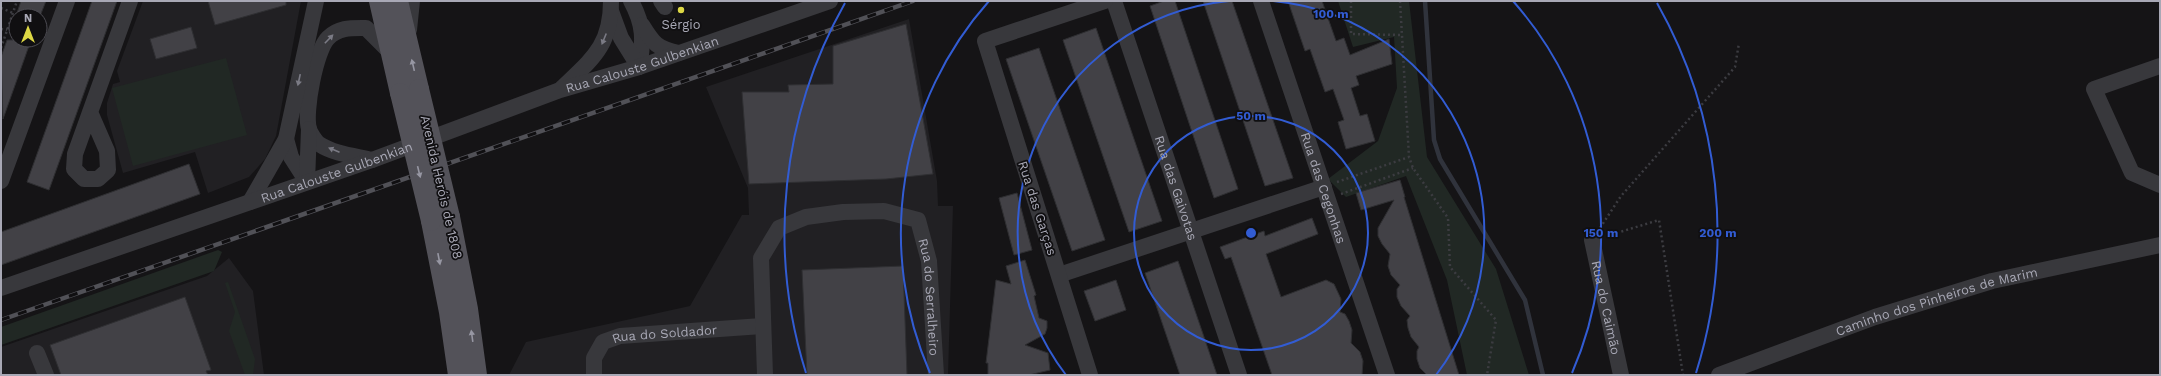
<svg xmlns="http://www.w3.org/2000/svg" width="2161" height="376" viewBox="0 0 2161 376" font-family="'Work Sans',sans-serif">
<rect width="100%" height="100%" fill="#151416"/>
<path fill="#212023" d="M 143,1 L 301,1 L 276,136 L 265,159 L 249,177 L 208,193 L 195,152 L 123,173 L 107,115 L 107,103 L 113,84 L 120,82 L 117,71 Z
M 909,19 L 937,181 L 938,206 L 953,206 L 948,375 L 509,375 L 526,342 L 690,306 L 742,215 L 749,215 L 748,188 L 706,87 Z
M 229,258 L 253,291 L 264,375 L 1,375 L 1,347 L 207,276 Z"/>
<path fill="#212824" d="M 1338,1 L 1409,1 L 1427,157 L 1496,269 L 1529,375 L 1467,375 L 1447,280 L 1406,176 L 1346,197 L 1328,179 L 1378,141 L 1397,88 L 1394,37 L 1353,47 Z
M 226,58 L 247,135 L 133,166 L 112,88 Z
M 218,250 L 222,252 L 214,271 L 1,345 L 1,327 Z
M 228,282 L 255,359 L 253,375 L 245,375 L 229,331 L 235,312 L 225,283 Z"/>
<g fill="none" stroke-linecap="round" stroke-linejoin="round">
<path stroke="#30333c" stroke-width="4.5" d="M 1425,1 L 1434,140 L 1440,159 L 1525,300 L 1543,375"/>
</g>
<path fill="#424146" stroke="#2f2f32" d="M 21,1 L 46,1 L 40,16 L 16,16 Z
M 92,1 L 117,1 L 49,190 L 27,182 Z
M 208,1 L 286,1 L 286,5 L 215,25 Z
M 1164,1 L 1175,1 L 1238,189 L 1214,198 L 1150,6 Z
M 1203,1 L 1232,1 L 1293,178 L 1265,186 Z
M 1288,1 L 1322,1 L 1336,41 L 1344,38 L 1350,55 L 1389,39 L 1392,64 L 1356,76 L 1359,85 L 1351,88 L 1360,116 L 1367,114 L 1375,141 L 1346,149 L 1338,122 L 1344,120 L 1333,89 L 1325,92 L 1310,49 L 1305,51 Z
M 906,24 L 933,174 L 886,179 L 749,184 L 742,92 L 789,92 L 788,85 L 833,84 L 833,46 Z
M 191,27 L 197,48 L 156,59 L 150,39 Z
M 1096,28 L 1162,221 L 1129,232 L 1063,40 Z
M 7,40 L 31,40 L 3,119 L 1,57 Z
M 1039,48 L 1105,240 L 1072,251 L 1006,59 Z
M 189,164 L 200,194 L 1,265 L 1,232 Z
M 1400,180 L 1405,197 L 1404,197 L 1459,375 L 1427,375 L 1420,368 L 1417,359 L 1417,351 L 1419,347 L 1411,337 L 1408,328 L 1407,320 L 1410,316 L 1401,306 L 1397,297 L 1397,289 L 1400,285 L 1391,275 L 1388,266 L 1390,254 L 1382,244 L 1378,236 L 1378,228 L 1394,200 L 1361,210 L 1356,193 Z
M 1017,193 L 1032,250 L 1014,255 L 999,198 Z
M 1312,218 L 1318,234 L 1266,254 L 1281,297 L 1326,280 L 1334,284 L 1341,299 L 1340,312 L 1345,314 L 1349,321 L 1352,330 L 1351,343 L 1360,352 L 1363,361 L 1362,375 L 1272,375 L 1231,257 L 1225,259 L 1220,247 L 1264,231 L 1265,236 Z
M 1025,260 L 1036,295 L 1034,296 L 1039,318 L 1047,321 L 1047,328 L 1045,334 L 1025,345 L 1048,353 L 1050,370 L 1029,375 L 988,375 L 988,363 L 986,363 L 996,280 L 1011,284 L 1006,266 Z
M 1178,261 L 1217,375 L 1180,375 L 1145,273 Z
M 903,266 L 907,375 L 807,375 L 802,270 Z
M 1116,280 L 1126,310 L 1095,321 L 1084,291 Z
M 185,297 L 211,370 L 206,371 L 208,375 L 61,375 L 50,345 Z"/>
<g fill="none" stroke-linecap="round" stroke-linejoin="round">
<path stroke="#3c3c41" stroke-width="2.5" stroke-dasharray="2 3" stroke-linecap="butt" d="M 1351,1 L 1351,34 L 1402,35
M 1400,1 L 1409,157 L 1413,168 L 1448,218 L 1450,267 L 1496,320 L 1487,375
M 1,8 L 13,13
M 1,29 L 7,30
M 1,48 L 17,1
M 1337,182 L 1409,157
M 1341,194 L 1413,168
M 1600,228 L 1621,196 L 1735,67 L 1739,43
M 1607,236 L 1659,220 L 1683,375"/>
<g stroke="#38383c" stroke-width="16">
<path d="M 631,1 C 644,25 644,40 639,67"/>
<path d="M 661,1 L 665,7"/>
<path id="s1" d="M 1114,1 L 1239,375"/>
<path id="s2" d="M 1261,1 L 1387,375"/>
<path d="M 611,11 L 621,38 L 639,67"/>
<path d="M 642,25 C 653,43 657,49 679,53"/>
<path d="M 409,30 L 412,1"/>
<path d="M 2160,66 L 2094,89 L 2132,173 L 2160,185"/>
<path d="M 562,88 C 592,59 611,46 611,1"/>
<path d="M 90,112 L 107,151 L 108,170 L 98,179 L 84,179 L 74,169 L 75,154 L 130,1"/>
<path d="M 286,139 L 291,157 L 307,182"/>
<path d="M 372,160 C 355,156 334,154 319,144 C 316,142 310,133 309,129 C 304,112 316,50 328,38 C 339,27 352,28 366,28 L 392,54"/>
<path d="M 1,181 L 67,1"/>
<path d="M 307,182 L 309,129"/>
<path d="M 250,202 L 286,139 L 316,1"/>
<path id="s3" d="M 1592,240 L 1621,375"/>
<path d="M 1059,275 L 1324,187"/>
<path id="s4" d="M 1,288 L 372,160 L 560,90 L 639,67 L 830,1"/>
<path d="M 37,353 L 46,375"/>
<path id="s5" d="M 594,375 L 594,358 L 603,342 L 620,336 L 762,326"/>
<path id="s6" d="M 765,375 L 761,258 L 779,228 L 806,217 L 843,212 L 884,211 L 918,220 L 929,261 L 936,375"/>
<path d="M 1090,375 L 985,41 L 1105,1"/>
<path id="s7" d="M 1719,375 L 1875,317 L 1992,281 L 2160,245"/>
</g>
<path stroke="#535259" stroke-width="20" d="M 379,1 L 400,93
M 398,1 L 419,89
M 450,217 L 468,309 L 477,375
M 431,221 L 449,312 L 458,375"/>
<g stroke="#515157" stroke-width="4.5">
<path id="rail" d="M 1,320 L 913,1"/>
</g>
<use href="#rail" stroke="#100f11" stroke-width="3" stroke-dasharray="9" stroke-linecap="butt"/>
<path stroke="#535259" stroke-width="20" d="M 419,89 L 450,217
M 400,93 L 431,221"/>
</g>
<defs><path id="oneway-solid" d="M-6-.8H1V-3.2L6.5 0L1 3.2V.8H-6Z"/></defs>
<g fill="#7b7b85">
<use href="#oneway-solid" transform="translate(329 39) rotate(-46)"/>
<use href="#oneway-solid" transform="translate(604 39) rotate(112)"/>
<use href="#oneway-solid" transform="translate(299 80) rotate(102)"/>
<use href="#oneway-solid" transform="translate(334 150) rotate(-157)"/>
</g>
<g fill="#9797a3">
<use href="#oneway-solid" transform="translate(413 65) rotate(-103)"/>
<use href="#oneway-solid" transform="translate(419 172) rotate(76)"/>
<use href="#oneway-solid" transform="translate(439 259) rotate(79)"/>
<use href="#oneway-solid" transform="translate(472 336) rotate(-98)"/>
</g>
<g fill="none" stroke="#325cd3" stroke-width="2">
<circle cx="1251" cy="233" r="117"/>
<path d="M1066 375A233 233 0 0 1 1229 1M1273 1A233 233 0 0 1 1436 375"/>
<path d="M930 373A350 350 0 0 1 989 1M1513 1A350 350 0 0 1 1572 373"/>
<path d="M806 373A467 467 0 0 1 845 3M1657 3A467 467 0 0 1 1696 373"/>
</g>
<circle fill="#ddd845" stroke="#100f11" stroke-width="1.5" cx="681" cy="10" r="4"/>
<g text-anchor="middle" stroke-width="3.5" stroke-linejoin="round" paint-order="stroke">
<g font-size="13" fill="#a8a8b5" stroke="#100f11">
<text x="681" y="29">Sérgio</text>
</g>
<g font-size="13" fill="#a8a8b5" stroke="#100f11">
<text dy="5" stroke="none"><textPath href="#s4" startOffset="679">Rua Calouste Gulbenkian</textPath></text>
<text dy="5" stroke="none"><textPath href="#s4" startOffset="355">Rua Calouste Gulbenkian</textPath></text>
<text transform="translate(442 187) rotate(77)" y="5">Avenida Heróis de 1808</text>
<text dy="5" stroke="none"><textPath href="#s1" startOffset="197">Rua das Gaivotas</textPath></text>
<text dy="5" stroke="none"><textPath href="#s2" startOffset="197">Rua das Cegonhas</textPath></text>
<text transform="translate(1038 208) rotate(72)" y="5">Rua das Garças</text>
<text dy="5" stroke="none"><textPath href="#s6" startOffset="373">Rua do Serralheiro</textPath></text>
<text dy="5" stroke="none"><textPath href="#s7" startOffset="230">Caminho dos Pinheiros de Marim</textPath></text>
<text dy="5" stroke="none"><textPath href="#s3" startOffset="69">Rua do Caimão</textPath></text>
<text dy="5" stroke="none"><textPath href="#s5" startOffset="98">Rua do Soldador</textPath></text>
</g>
</g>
<circle cx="1251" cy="233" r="6" fill="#325cd3" stroke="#100f11" stroke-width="2"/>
<g font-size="12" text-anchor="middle" font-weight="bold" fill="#325cd3" stroke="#100f11" stroke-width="3.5" stroke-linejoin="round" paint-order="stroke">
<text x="1331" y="18">100 m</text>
<text x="1251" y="120">50 m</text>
<text x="1601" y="237">150 m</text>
<text x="1718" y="237">200 m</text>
</g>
<rect width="2161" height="376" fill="none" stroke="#a8a8b5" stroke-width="4"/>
<g transform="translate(28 28)"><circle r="19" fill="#100f11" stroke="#4d4c53"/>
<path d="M0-3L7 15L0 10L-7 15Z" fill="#ddd845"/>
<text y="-6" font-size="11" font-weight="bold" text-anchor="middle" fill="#a8a8b5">N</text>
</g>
</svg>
